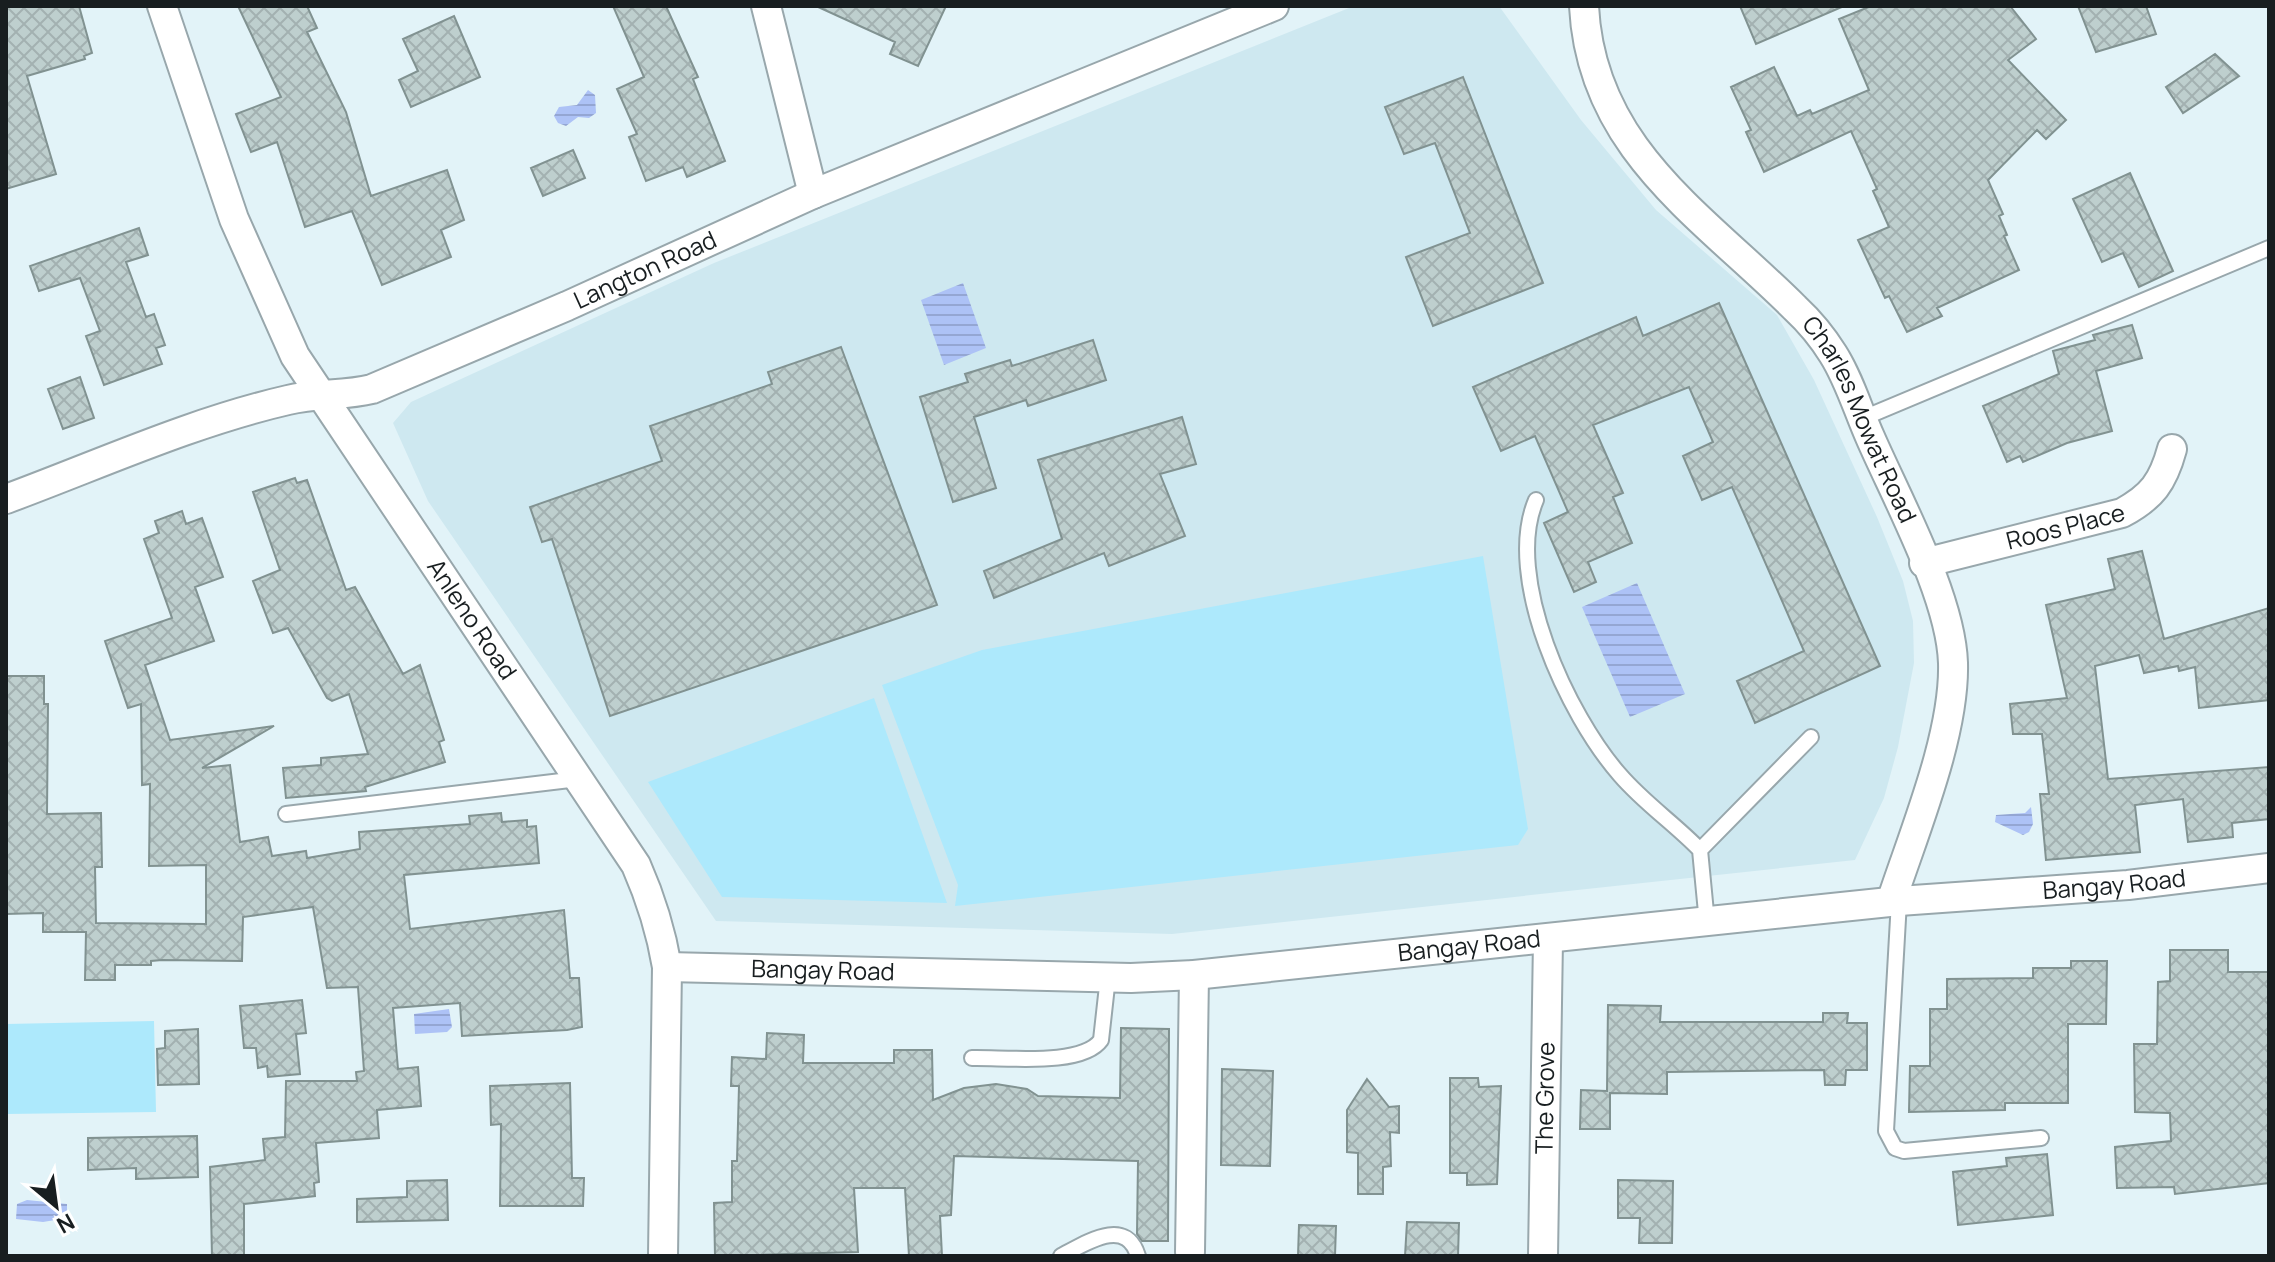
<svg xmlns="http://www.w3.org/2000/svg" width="2275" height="1262" viewBox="0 0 2275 1262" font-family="Manrope,sans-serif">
<defs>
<pattern id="water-rules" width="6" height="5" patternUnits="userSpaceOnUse" patternTransform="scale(2)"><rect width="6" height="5" fill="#adc2f6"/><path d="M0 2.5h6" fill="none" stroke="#94a6d3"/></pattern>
<pattern id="building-cross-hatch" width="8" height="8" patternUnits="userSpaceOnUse" patternTransform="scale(2)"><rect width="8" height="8" fill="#becfce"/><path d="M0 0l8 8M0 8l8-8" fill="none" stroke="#a3b1b1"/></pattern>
</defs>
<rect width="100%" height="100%" fill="#e2f3f8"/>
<path fill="#cee8f0" d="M 1354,6 L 1499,6 L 1581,120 L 1656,210 L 1777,315 L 1814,380 L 1877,517 L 1903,581 L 1913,621 L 1914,663 L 1898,747 L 1884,798 L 1855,860 L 1172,934 L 716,921 L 428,501 L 393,423 L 411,402 L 714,263 Z"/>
<path fill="#ade9fc" d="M 1483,556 L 1528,829 L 1518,845 L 955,906 L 958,885 L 882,685 L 982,650 Z
M 874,698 L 947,903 L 722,897 L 648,782 Z
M 154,1021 L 156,1112 L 6,1114 L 6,1024 Z"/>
<path fill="url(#water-rules)" d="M 588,90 L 595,95 L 596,113 L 589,118 L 578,117 L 566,126 L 558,123 L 554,116 L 559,107 L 577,105 Z
M 963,283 L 986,348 L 944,365 L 921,300 Z
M 1637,583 L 1685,694 L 1630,717 L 1582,607 Z
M 2031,807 L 2033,824 L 2029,832 L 2023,835 L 1995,822 L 1996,815 L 2025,813 Z
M 449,1009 L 452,1027 L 447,1032 L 415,1034 L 414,1014 Z
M 27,1200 L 67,1204 L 67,1218 L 43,1222 L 16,1219 L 17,1204 Z"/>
<path fill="url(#building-cross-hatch)" stroke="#819291" stroke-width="2" d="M 6,6 L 79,6 L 92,53 L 84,56 L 85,59 L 27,76 L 56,174 L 6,189 Z
M 238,6 L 307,6 L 317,28 L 307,32 L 346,112 L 371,196 L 447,170 L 464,220 L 441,230 L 451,257 L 382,285 L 352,211 L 305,227 L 277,142 L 251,152 L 236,114 L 281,97 Z
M 613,6 L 666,6 L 698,77 L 693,79 L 725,161 L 687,177 L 683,167 L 646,181 L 629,137 L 637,134 L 617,89 L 644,77 Z
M 816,6 L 946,6 L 918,66 L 890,54 L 895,42 Z
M 1740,6 L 1844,6 L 1756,44 Z
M 1871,6 L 2010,6 L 2036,39 L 2008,60 L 2066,120 L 2046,139 L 2037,130 L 1988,180 L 2003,214 L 1999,216 L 2007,235 L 2004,236 L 2019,270 L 1937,308 L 1942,316 L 1907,332 L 1889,296 L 1885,298 L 1858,240 L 1889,227 L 1873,191 L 1877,189 L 1851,131 L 1764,172 L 1746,132 L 1751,130 L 1731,87 L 1774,67 L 1797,116 L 1810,110 L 1812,114 L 1869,90 L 1839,19 Z
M 2078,6 L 2146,6 L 2156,34 L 2096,52 Z
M 454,16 L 480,77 L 411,107 L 399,80 L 418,71 L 403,39 Z
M 2215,54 L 2239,76 L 2183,113 L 2166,87 Z
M 1463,77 L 1543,283 L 1433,326 L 1406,257 L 1470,233 L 1435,143 L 1404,154 L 1385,107 Z
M 573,150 L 585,178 L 543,196 L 531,168 Z
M 2130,173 L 2173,271 L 2139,287 L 2123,253 L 2102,262 L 2073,199 Z
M 139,228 L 148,255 L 126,262 L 146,317 L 154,314 L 165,345 L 156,348 L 162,364 L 104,385 L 86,336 L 100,331 L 80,278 L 39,291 L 30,266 Z
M 1719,303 L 1880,666 L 1755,723 L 1737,681 L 1804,651 L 1732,487 L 1702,500 L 1683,456 L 1713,442 L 1689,387 L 1593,425 L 1623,493 L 1613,497 L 1632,543 L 1588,562 L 1596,582 L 1574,592 L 1544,523 L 1568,512 L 1535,436 L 1501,451 L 1473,387 L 1636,317 L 1643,336 Z
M 2132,325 L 2142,358 L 2096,371 L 2112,431 L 2067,443 L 2023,462 L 2020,456 L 2007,462 L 1983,406 L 2059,374 L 2053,351 L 2095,340 L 2093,335 Z
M 1093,340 L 1106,380 L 1028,406 L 1026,400 L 974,417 L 996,488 L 953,502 L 920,397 L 968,382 L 965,374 L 1010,360 L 1012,366 Z
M 841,347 L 937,605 L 610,716 L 552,539 L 542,542 L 530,507 L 662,461 L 650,426 L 772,384 L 768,372 Z
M 80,377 L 94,418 L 63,429 L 48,389 Z
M 1182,417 L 1196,464 L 1160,474 L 1185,536 L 1109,566 L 1104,553 L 994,598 L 984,571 L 1062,539 L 1038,460 Z
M 295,478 L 297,483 L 307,480 L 346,590 L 355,587 L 403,674 L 420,665 L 444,740 L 439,742 L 445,762 L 365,787 L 366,791 L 286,798 L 283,768 L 321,765 L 321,758 L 368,754 L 349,694 L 332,701 L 327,698 L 288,628 L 273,633 L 253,581 L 280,570 L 253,492 Z
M 182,511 L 186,524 L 202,518 L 223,577 L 195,587 L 214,641 L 145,665 L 170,740 L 274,726 L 202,768 L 230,765 L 240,842 L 268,837 L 272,856 L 306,851 L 307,858 L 360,849 L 359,832 L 470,824 L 469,816 L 501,813 L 502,822 L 527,820 L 527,827 L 536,826 L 539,863 L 404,875 L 410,929 L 564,910 L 570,978 L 579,978 L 582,1027 L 567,1030 L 462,1036 L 460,1003 L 393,1008 L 398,1069 L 418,1067 L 421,1106 L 377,1110 L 379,1138 L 316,1143 L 319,1182 L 314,1183 L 315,1196 L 244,1204 L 244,1256 L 212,1256 L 210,1167 L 265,1160 L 263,1139 L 285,1137 L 286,1081 L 357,1081 L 356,1072 L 364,1071 L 358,987 L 327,988 L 313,907 L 243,917 L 242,961 L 162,960 L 151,961 L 151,965 L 115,965 L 115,980 L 85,980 L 86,932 L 43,932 L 43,913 L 6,914 L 6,676 L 44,676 L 44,704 L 48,704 L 47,814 L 101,813 L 102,867 L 95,867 L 96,923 L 206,924 L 206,865 L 149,866 L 150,784 L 142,785 L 141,704 L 128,708 L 105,641 L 172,618 L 144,539 L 159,533 L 155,521 Z
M 2142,551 L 2164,639 L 2269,608 L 2269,700 L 2199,708 L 2195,667 L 2179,671 L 2178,666 L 2144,673 L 2139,655 L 2095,666 L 2108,779 L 2269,767 L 2269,819 L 2232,823 L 2233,837 L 2188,842 L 2183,799 L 2135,805 L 2140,852 L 2046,860 L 2040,794 L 2049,794 L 2042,734 L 2013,734 L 2010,704 L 2067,698 L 2046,605 L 2115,589 L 2108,559 Z
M 2170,950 L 2228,950 L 2228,972 L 2269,972 L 2269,1183 L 2175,1194 L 2174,1187 L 2117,1188 L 2115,1147 L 2171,1141 L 2170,1113 L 2135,1112 L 2134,1044 L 2157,1044 L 2158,982 L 2170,981 Z
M 2071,961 L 2107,961 L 2106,1024 L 2068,1024 L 2068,1103 L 2005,1103 L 2005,1110 L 1909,1112 L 1910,1066 L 1930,1066 L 1930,1009 L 1947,1009 L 1947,979 L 2033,978 L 2033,968 L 2071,968 Z
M 302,1000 L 306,1033 L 296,1034 L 300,1074 L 268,1077 L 267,1066 L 258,1068 L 256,1048 L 244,1048 L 240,1006 Z
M 1608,1005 L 1661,1006 L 1660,1022 L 1823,1022 L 1823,1013 L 1848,1013 L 1847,1023 L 1867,1023 L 1867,1070 L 1846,1070 L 1845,1085 L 1825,1085 L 1824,1070 L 1667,1072 L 1667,1094 L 1610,1093 L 1610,1129 L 1580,1129 L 1581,1090 L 1607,1091 Z
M 1121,1028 L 1169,1029 L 1168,1241 L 1142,1241 L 1137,1234 L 1138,1161 L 954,1156 L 951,1215 L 940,1216 L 942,1256 L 909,1256 L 905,1188 L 854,1188 L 858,1252 L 715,1256 L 714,1203 L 732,1202 L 732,1161 L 737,1161 L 739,1086 L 731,1086 L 732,1057 L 766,1059 L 767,1033 L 804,1035 L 803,1063 L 894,1063 L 894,1050 L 932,1050 L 933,1100 L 964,1088 L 996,1084 L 1027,1089 L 1038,1096 L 1120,1098 Z
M 198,1029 L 199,1084 L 158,1085 L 157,1049 L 165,1048 L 165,1031 Z
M 1222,1069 L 1273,1071 L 1270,1166 L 1221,1165 Z
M 1450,1078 L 1478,1078 L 1479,1087 L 1501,1086 L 1497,1184 L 1467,1185 L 1467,1173 L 1450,1173 Z
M 1367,1079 L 1389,1107 L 1399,1106 L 1399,1133 L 1390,1132 L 1391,1166 L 1383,1167 L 1383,1194 L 1358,1194 L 1358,1153 L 1347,1152 L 1347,1110 Z
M 570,1083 L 572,1178 L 584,1178 L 583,1206 L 500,1206 L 501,1124 L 491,1125 L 490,1086 Z
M 197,1136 L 198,1177 L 136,1179 L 136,1168 L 88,1170 L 88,1138 Z
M 2047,1154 L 2053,1215 L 1958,1225 L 1953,1172 L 2007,1166 L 2006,1158 Z
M 447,1180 L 448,1220 L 357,1222 L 357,1199 L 407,1197 L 407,1181 Z
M 1618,1180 L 1673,1181 L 1672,1243 L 1639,1243 L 1640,1218 L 1618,1218 Z
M 1407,1222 L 1459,1223 L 1458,1256 L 1405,1256 Z
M 1299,1225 L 1336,1226 L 1335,1256 L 1298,1256 Z"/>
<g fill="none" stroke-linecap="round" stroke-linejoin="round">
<g stroke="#98a7ac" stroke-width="18">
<path id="lane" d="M 1861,419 L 2269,248
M 1536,500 C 1503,577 1568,716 1620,775 C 1644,803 1675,824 1700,850 L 1707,923
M 286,814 L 578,779
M 1700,850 L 1811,737
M 1899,901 L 1886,1131 L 1895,1148 L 1904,1151 L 2041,1138
M 972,1058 C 1004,1057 1082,1067 1101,1040 L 1108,977
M 1061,1256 C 1086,1243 1126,1216 1138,1256"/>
</g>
<g stroke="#98a7ac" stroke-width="32">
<g id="street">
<path id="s1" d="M 162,6 L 234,219 L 295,356 L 636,865 C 651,899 661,931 667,967 L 663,1256"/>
<path d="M 766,6 L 813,194"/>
<path id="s2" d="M 1584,6 C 1591,149 1703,216 1795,308 C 1809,321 1823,338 1833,354 C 1849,379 1858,410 1870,437 C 1897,499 1951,597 1953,663 C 1955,735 1914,832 1891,902"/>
<path id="s3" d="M 6,499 C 98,465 192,422 288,400 C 316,393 344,396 372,389 L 567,306 L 813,194 L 1274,6"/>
<path id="s4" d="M 1924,563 L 2122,513 C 2152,497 2163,482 2172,449"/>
<path id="s5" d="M 667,967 L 1131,978 L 1194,975 L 1899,901 L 2128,885 L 2269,868"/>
<path d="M 1190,1252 L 1194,975"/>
<path id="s6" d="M 1543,1256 L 1548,940"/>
</g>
</g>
<use href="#lane" stroke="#fff" stroke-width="14"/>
<use href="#street" stroke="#fff" stroke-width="28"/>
</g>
<g text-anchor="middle" stroke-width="7" stroke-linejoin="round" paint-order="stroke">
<g font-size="24" fill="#181e20" stroke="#fff">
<text dy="8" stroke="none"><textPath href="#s3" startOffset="682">Langton Road</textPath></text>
<text dy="8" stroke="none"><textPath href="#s2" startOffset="510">Charles Mowat Road</textPath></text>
<text dy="8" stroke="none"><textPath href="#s4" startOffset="146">Roos Place</textPath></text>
<text dy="8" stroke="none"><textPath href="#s1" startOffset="692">Anleno Road</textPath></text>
<text dy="8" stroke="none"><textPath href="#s5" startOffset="1452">Bangay Road</textPath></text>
<text dy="8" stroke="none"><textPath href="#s5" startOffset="804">Bangay Road</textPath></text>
<text dy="8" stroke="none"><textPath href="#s5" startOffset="156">Bangay Road</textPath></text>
<text dy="8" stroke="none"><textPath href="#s6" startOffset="158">The Grove</textPath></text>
</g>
</g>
<rect width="2275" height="1262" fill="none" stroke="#181e20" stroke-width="16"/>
<g transform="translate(56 1206) rotate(151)" stroke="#ffffff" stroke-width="6" paint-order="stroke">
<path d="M0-6L14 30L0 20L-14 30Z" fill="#181e20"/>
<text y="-12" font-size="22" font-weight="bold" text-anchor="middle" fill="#181e20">N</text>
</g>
</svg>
